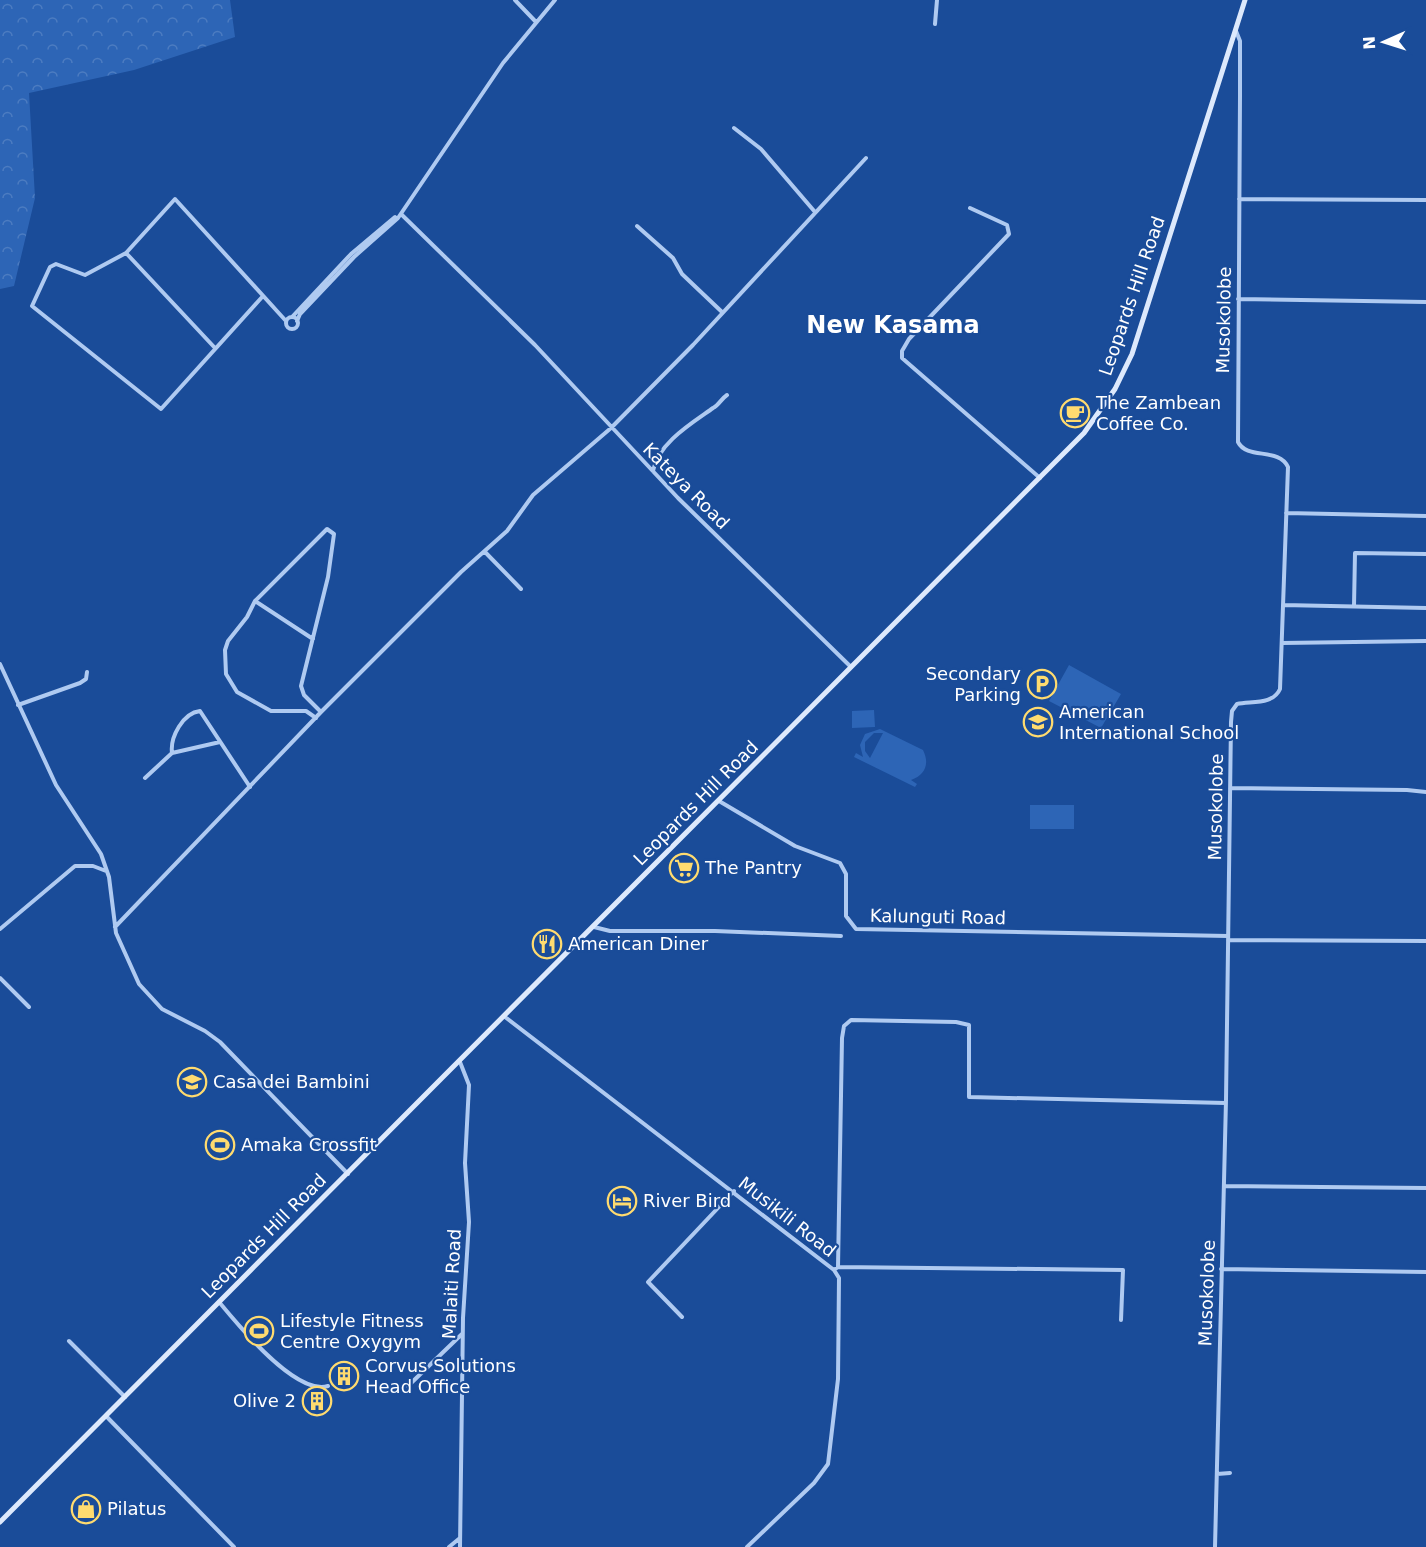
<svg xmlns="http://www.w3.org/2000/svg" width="1426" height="1547" viewBox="0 0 1426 1547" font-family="'DejaVu Sans',sans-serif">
<defs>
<pattern id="forest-crowns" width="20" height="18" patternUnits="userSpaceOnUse" patternTransform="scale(1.5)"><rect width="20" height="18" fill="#2d65b6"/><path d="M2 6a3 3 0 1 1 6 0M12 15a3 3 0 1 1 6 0" fill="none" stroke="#4c7cc1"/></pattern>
</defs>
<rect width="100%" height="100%" fill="#1a4c99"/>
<path fill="url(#forest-crowns)" d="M 0,0 L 230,0 L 235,37 L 134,70 L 29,93 L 35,198 L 14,286 L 0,289 Z"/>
<path fill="#2d65b6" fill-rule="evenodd" d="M 1069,665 L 1121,694 L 1101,728 L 1049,701 Z
M 874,710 L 875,727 L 852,728 L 852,711 Z
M 880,729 L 923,750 C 930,764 925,775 911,780 L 917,784 L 915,787 L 854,757 L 856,753 L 863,757 L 860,745 L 865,734 ZM 874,733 L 883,733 L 870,758 L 865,751 L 865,742 Z
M 1030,805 L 1074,805 L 1074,829 L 1030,829 Z"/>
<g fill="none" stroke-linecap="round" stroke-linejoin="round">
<path stroke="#afcaf1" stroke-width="4" d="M 515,0 L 536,22
M 935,24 L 937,0
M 734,128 L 761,149 L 815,212
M 1239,199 L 1426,200
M 970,208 L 1007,225 L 1009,234 L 909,339 L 902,351 L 902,358 L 1040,478
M 401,214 L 535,345 L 678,498 L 851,667
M 637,226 L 673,258 L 682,274 L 722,312
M 126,253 L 215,348
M 263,296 L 161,409 L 32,306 L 50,267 L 56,264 L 85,275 L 126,253 L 175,199 L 286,321
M 1238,299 L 1426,302
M 292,317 L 351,254 L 395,217
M286 323a6 6 0 1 1 12 0a6 6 0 1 1-12 0Z
M 297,321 L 300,314 L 354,257 L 398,218 L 503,63 L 555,0
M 653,471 C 658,443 692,423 713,408 C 719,405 721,399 727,395
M 1286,513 L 1426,516
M 485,552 L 521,589
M 255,601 L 313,639
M 1283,605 L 1426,608
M 1354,606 L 1355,553 L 1426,554
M 1282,643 L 1426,641
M 0,664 L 56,785 L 101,854 L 109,877 L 116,933 L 139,984 L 162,1009 L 205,1031 L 220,1042 L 348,1174
M 18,705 L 80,683 L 86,679 L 87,672
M 316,718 L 306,711 L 271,711 L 237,692 L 226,674 L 225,650 L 228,641 L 247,617 L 255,601 L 327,529 L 334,534 L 328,577 L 301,686 L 304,695 L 321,712
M 172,753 C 170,737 183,713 200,711 L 250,787
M 145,778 L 172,753 L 220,742
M 1230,788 L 1407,790 L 1426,792
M 719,801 L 795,846 L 840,863 L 846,874 L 846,916 L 856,929 L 1228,936
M 115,927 L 321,712 L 461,572 L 507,531 L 533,495 L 611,428 L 693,345 L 866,158
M 594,927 L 610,931 L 715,931 L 841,936
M 0,929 L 75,866 L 93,866 L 106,871
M 1228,940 L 1426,941
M 0,978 L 29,1007
M 505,1017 L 834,1270 L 839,1278 L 838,1379 L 828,1464 L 814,1483 L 747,1547
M 460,1062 L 469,1085 L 465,1163 L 469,1222 L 463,1318 L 460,1547
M 1224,1186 L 1426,1188
M 838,1267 L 1123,1270 L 1121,1320
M 1221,1269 L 1426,1272
M 834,1270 L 838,1267 L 842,1038 L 844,1026 L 851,1020 L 956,1022 L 969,1025 L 969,1097 L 1226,1103
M 219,1302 C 238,1325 296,1396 328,1386
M 682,1317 L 648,1282 L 734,1191
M 69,1341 L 125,1397
M 408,1386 L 462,1334
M 106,1416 L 234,1547
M 1217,1474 L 1230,1473
M 449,1547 L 460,1538
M 1215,1547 L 1226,1100 L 1231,722 L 1232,711 L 1237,704 C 1252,701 1273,705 1280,689 L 1288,467 C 1279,447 1247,460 1238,442 L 1240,96 L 1240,41 L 1236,31"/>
<path stroke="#dde9fc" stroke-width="5" d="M 0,1522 L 1084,433 L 1115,389 L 1132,354 L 1245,0"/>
</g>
<defs>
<g id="cafe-ring" transform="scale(1.5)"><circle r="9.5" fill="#1a4c99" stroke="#ffdb6f" stroke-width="1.5"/><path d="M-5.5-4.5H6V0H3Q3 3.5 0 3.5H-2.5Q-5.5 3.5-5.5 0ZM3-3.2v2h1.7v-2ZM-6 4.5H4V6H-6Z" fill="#ffdb6f"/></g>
<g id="parking-ring" transform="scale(1.5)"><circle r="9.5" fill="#1a4c99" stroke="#ffdb6f" stroke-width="1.5"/><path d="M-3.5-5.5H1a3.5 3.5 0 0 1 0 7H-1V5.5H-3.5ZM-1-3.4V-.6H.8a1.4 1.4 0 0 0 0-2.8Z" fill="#ffdb6f"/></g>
<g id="school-ring" transform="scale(1.5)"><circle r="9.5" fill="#1a4c99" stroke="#ffdb6f" stroke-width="1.5"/><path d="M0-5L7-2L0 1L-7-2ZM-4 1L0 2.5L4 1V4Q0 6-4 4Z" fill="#ffdb6f"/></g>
<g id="supermarket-ring" transform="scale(1.5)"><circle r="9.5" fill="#1a4c99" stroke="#ffdb6f" stroke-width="1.5"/><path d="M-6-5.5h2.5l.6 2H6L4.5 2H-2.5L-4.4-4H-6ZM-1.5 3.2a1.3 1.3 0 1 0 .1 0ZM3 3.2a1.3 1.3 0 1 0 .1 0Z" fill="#ffdb6f"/></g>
<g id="restaurant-ring" transform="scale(1.5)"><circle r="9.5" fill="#1a4c99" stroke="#ffdb6f" stroke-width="1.5"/><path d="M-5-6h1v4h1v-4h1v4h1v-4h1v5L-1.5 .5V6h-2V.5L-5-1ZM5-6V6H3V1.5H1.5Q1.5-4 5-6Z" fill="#ffdb6f"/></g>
<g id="stadium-ring" transform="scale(1.5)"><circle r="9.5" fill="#1a4c99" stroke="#ffdb6f" stroke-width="1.5"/><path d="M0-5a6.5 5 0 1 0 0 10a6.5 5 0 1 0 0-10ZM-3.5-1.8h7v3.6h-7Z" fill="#ffdb6f"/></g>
<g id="hotel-ring" transform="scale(1.5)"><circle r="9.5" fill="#1a4c99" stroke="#ffdb6f" stroke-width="1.5"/><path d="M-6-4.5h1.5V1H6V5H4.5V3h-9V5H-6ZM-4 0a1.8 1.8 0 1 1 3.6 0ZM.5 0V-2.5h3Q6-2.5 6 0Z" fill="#ffdb6f"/></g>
<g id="building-ring" transform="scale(1.5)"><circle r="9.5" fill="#1a4c99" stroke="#ffdb6f" stroke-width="1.5"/><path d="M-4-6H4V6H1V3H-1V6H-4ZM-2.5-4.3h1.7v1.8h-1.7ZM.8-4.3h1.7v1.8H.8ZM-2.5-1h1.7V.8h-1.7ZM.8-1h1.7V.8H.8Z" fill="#ffdb6f"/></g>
<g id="shop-ring" transform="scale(1.5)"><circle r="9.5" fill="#1a4c99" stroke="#ffdb6f" stroke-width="1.5"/><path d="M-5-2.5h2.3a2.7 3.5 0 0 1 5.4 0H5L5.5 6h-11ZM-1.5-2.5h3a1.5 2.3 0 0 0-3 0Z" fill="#ffdb6f"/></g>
</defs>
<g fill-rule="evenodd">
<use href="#cafe-ring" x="1075" y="413"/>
<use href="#parking-ring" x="1042" y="684"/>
<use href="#school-ring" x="1038" y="722"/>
<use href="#supermarket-ring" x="684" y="868"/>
<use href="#restaurant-ring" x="547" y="944"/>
<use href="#school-ring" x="192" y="1082"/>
<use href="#stadium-ring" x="220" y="1145"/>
<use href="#hotel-ring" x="622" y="1201"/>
<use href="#stadium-ring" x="259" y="1331"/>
<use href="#building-ring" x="344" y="1376"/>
<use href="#building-ring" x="317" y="1401"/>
<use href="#shop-ring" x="86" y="1509"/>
</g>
<g text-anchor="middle" stroke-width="4.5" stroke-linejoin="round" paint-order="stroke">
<g font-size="18" fill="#fff" stroke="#1a4c99">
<text transform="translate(1132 296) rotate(-71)" y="6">Leopards Hill Road</text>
<text transform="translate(1224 320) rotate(-89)" y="6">Musokolobe</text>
<text transform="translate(686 486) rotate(45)" y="6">Kateya Road</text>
<text transform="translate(696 803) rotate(-45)" y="6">Leopards Hill Road</text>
<text transform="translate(1216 807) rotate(-89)" y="6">Musokolobe</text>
<text transform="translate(938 917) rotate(1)" y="6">Kalunguti Road</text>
<text transform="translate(787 1217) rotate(38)" y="6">Musikili Road</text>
<text transform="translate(264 1236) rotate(-45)" y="6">Leopards Hill Road</text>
<text transform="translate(452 1284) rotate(-87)" y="6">Malaiti Road</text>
<text transform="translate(1207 1293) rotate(-88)" y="6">Musokolobe</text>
</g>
<g font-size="18" fill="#fff" stroke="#1a4c99" text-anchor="start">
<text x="1096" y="409">The Zambean<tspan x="1096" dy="21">Coffee Co.</tspan></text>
<text x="1021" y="680" text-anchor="end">Secondary<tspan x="1021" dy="21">Parking</tspan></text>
<text x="1059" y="718">American<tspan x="1059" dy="21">International School</tspan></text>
<text x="705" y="874">The Pantry</text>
<text x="568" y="950">American Diner</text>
<text x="213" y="1088">Casa dei Bambini</text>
<text x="241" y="1151">Amaka Crossfit</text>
<text x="643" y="1207">River Bird</text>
<text x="280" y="1327">Lifestyle Fitness<tspan x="280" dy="21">Centre Oxygym</tspan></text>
<text x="365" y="1372">Corvus Solutions<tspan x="365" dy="21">Head Office</tspan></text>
<text x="296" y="1407" text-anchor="end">Olive 2</text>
<text x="107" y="1515">Pilatus</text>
</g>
<g font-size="24" font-weight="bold" fill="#fff" stroke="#1a4c99">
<text x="893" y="333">New Kasama</text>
</g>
</g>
<g transform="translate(1384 42) rotate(267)" stroke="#1a4c99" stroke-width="4.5" paint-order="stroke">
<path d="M0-4.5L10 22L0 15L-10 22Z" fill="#ffffff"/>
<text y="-9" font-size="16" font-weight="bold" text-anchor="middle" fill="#ffffff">N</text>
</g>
</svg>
